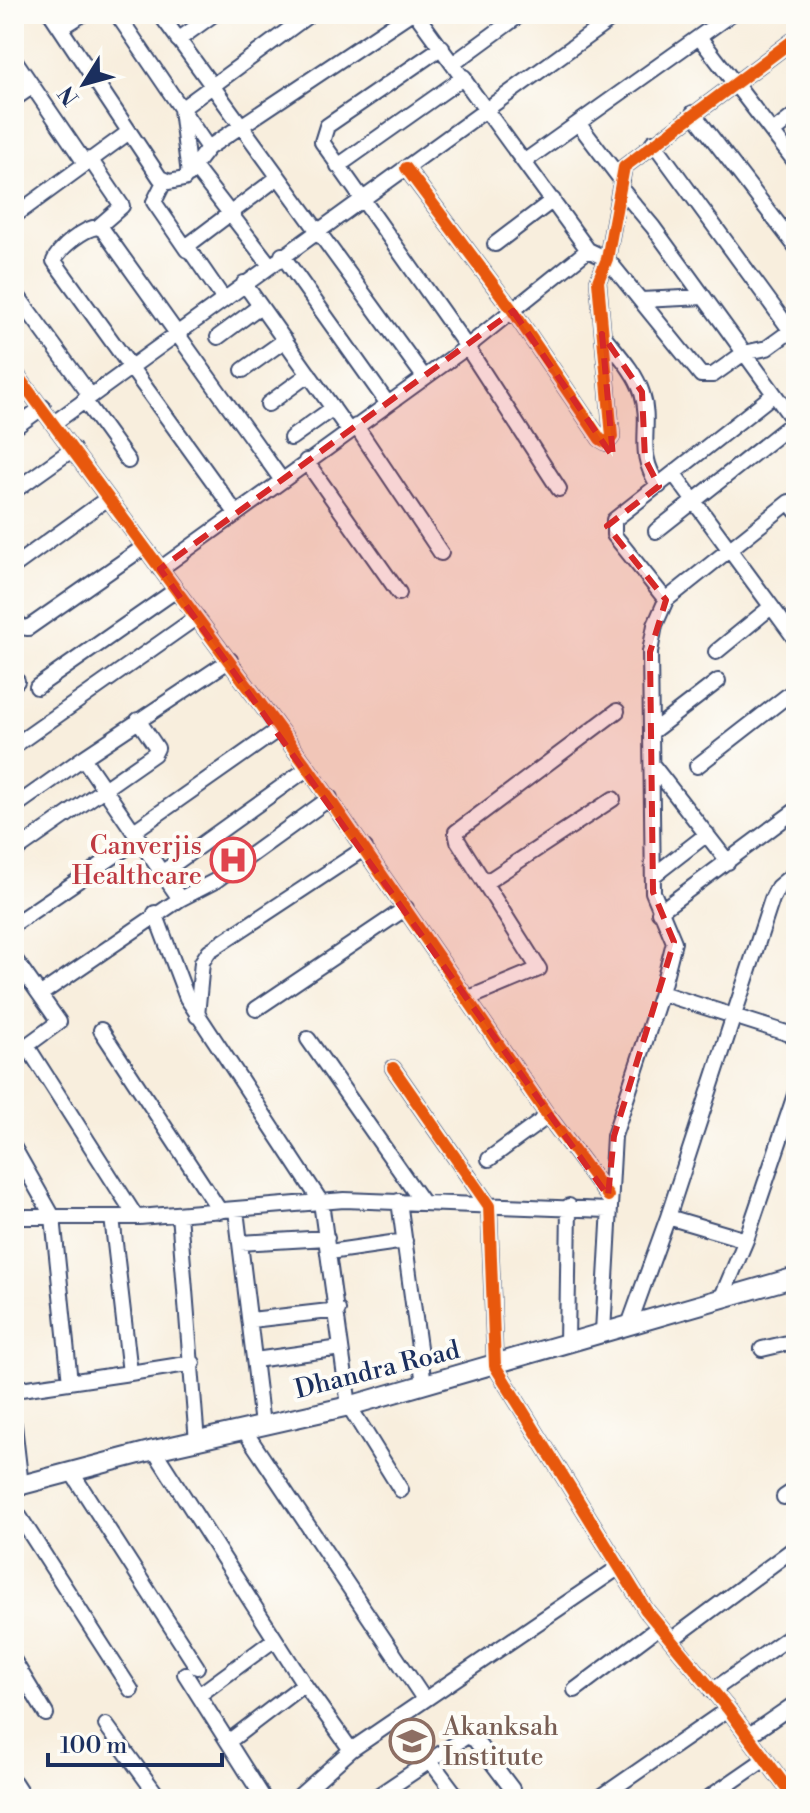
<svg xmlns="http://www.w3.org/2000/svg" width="810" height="1813" viewBox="0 0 810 1813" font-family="'Libre Bodoni',serif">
<rect width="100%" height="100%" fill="#fdfcf7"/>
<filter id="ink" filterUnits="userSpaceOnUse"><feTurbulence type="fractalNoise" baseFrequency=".0125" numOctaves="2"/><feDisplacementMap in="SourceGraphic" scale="16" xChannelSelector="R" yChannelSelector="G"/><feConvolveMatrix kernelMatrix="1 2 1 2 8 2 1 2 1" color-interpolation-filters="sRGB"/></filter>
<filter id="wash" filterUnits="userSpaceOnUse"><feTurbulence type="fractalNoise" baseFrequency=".006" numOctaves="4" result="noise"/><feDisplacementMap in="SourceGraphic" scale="32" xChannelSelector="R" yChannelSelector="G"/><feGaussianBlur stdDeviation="1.8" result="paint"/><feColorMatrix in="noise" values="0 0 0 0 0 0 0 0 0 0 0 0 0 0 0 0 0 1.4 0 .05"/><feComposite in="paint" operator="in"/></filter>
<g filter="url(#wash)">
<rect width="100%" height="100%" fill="#f8eedd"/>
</g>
<g filter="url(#ink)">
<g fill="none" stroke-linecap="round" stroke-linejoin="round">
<g stroke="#3c4c71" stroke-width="18">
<path id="minor" d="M 51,14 L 160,178 L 169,182 L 184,179 L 208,148
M 117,14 L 208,148 L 409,14
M 160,14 L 424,377
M 416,14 L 588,250 L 607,259 L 701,375 L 713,375 L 744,353 L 767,348 L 796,327
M 61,28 L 83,14
M 699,37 L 796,163
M 178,40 L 214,14
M 442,47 L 327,126 L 322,142 L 467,347 L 559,489
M 14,59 L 85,163
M 454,63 L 521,14
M 14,99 L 33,86
M 693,113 L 796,247
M 578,123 L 622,181
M 773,132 L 796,114
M 653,142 L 791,331
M 90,159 L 122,206 L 98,227
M 525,161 L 731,14
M 338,166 L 464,77
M 195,168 L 269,264
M 406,168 L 513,311 L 600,439 L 607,443 L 612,437 L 598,281 L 607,259 L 624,167 L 796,38
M 189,175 L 181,109 L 310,14
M 165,180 L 154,202 L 187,250
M 622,190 L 653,227 L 796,424
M 14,216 L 129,132
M 495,244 L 553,200
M 282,255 L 388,404
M 244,283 L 349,431
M 14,291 L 90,395
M 223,298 L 187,246 L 277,178
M 641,300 L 704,297
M 603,335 C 617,353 635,371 642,393 C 653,428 634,451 659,486
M 218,337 L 260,306
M 243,370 L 285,340
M 14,371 L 308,768 L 548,1116 L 608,1196
M 84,400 L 128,461
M 268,404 L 309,374
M 54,423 L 618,14
M 356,426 L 441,553
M 14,428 L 43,407
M 291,438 L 333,408
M 306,461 L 399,593
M 674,474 L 796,640
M 14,491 L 73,449
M 236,513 L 54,261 C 59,248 84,228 98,227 L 103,230 L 281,479
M 656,531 L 794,422
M 14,566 L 108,498
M 160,569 L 467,347 L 588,250
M 666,600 L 614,535 L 614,520 L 774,394
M 14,617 L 21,627 L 28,628 L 144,547
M 716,652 L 771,607
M 14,683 L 17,681
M 37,687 L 176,590
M 653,731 L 718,681
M 14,746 L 197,617
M 697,766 L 796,689
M 654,767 L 728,862
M 14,807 L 83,758
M 134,831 L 279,729
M 14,852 L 154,754 L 157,748 L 138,720
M 163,872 L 308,768
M 653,876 L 707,834
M 485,883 L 613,799
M 180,899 L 215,881 L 330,798
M 659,912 L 796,810
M 155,913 L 187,998 L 321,1202 L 349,1406 L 401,1490
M 14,924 L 139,839
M 14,958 L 59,1022 L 14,1055
M 661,993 L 674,942 L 653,892 L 650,652 L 655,625 L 666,600 L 789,502 L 796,511
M 41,994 L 180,899 L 83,758 L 230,660
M 469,998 L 539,969 L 458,841 L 456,832 L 617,711
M 256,1009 L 406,908
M 197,1016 L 202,962 L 209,951 L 365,848
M 101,1030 L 220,1211
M 308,1039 L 422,1202
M 27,1046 L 136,1217
M 393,1068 L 489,1206 L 495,1366 L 646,1610 L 728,1709 L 795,1799
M 14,1148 L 53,1217 L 70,1382
M 489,1159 L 548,1116
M 399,1201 L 424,1384
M 236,1210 L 262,1425
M 179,1214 L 197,1442
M 14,1217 L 139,1217 L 344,1200 L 608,1210
M 746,1240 L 668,1217 L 772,899 L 778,887 L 796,872
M 240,1243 L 327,1238
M 329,1252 L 405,1241
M 721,1299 L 746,1240 L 796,1092
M 251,1320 L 338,1310
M 629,1325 L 668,1217
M 603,1332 L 614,1136 L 661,993 L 796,1036
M 567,1344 L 569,1206
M 762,1349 L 796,1341
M 255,1360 L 341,1348
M 130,1373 L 193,1363
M 14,1390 L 130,1373 L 112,1217
M 14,1425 L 21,1486
M 244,1430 L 424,1699
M 154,1450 L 304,1684 L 351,1750
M 72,1473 L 197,1667
M 784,1497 L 796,1489
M 14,1508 L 131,1690
M 671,1640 L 796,1547
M 14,1661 L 46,1714
M 185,1674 L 264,1799
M 575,1690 L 659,1627
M 712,1691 L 796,1632
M 199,1695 L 275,1639
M 106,1725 L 160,1799
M 748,1736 L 796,1703
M 228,1742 L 304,1684
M 429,1759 L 459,1799
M 14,1782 L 25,1799
M 296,1799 L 351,1750 L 618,1568
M 373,1799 L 467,1736 L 475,1740 L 512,1789 L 512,1799
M 598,1799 L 728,1709
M 707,1799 L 765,1759"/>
</g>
<g stroke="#3c4c71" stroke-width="22">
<path id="tertiary" d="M 14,1487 L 154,1450 L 349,1406 L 796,1277"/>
</g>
<use href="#minor" stroke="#fff" stroke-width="14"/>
<use href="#tertiary" stroke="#fff" stroke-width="18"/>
<g stroke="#fdfcf7" stroke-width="17">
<path id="cycleway" d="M 406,168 L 513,311 L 600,439 L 607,443 L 612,437 L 598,281 L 607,259 L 624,167 L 796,38
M 14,371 L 308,768 L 548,1116 L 608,1196
M 393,1068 L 489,1206 L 495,1366 L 646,1610 L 728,1709 L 795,1799"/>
</g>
<use href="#cycleway" stroke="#e8590c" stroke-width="12"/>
</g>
</g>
<path fill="#d62828" fill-opacity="0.2" stroke="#d62828" stroke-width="6" stroke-dasharray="16 10" stroke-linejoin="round" d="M 513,311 L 613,457 L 602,334 L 642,392 L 645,459 L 659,486 L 607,526 L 666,600 L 650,652 L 653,892 L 674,942 L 614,1136 L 608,1196 L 160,569 Z"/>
<defs>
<g id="hospital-ring" transform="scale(2.3)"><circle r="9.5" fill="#fdfcf7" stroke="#e0444e" stroke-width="1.5"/><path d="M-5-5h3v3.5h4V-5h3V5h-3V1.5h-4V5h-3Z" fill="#e0444e"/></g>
<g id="school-ring" transform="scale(2.3)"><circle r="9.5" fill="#fdfcf7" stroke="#8d6e63" stroke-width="1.5"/><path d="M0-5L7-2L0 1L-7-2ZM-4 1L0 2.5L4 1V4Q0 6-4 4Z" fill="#8d6e63"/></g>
</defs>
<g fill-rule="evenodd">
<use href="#hospital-ring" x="233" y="860"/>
<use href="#school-ring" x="412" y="1741"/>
</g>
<g text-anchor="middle" stroke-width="8" stroke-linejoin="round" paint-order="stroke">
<g font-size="26" fill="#be3a42" stroke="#fdfcf7" text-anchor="end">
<text x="202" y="854">Canverjis<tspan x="202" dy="30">Healthcare</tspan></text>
</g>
<g font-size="26" fill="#1b2f5e" stroke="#fdfcf7">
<text transform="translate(377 1369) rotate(-14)" y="9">Dhandra Road</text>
</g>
<g font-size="26" fill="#785e54" stroke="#fdfcf7" text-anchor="start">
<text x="443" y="1735">Akanksah<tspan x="443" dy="30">Institute</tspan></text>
</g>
</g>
<rect width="810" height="1813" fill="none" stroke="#fdfcf7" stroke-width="48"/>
<g transform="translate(84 84) rotate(233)" stroke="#fdfcf7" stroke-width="6" paint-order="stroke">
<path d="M0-6L14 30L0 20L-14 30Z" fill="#1b2f5e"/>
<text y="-12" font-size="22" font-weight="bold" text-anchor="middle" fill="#1b2f5e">N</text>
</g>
<path d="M48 1753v12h174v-12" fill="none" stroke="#1b2f5e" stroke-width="4"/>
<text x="60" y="1753" font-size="24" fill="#1b2f5e" stroke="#fdfcf7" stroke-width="6" paint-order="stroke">100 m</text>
</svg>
